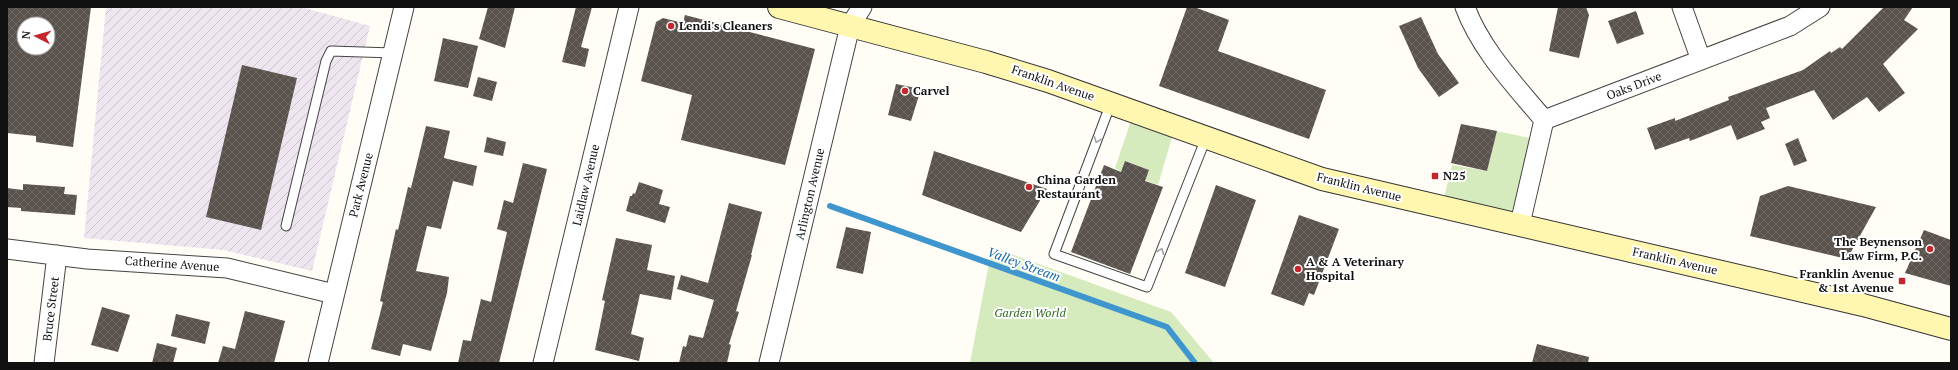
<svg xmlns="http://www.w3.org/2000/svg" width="1958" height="370" viewBox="0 0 1958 370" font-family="'PT Serif',serif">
<defs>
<pattern id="industrial-furrows" width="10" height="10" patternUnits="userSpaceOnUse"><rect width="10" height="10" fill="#eee6ef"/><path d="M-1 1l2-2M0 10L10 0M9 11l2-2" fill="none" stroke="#cbc4cc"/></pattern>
<pattern id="building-cross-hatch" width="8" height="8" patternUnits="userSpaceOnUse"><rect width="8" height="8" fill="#5a524d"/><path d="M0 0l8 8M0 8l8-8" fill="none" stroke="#6d6662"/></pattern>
</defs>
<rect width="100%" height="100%" fill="#fffdf5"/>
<path fill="url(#industrial-furrows)" d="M 106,7 L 301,7 L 370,26 L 312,271 L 223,250 L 84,238 Z"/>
<path fill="#d5ebbd" d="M 1134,112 L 1175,127 L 1158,185 L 1145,180 L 1149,170 L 1126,161 L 1121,172 L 1115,168 Z
M 1497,131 L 1539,140 L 1520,224 L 1442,206 L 1452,165 L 1487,171 Z
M 992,247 L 1171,312 L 1214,363 L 970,363 Z"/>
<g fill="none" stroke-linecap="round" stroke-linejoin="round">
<path stroke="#3f96cf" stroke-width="6" d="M 830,206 L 1167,327 L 1195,363"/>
</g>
<path fill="url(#building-cross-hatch)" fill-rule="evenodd" d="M 7,7 L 91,7 L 73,147 L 36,142 L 36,136 L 7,133 ZM 24,24 L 48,24 L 48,48 L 24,48 Z
M 488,7 L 515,7 L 505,48 L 479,39 Z
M 576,7 L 592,7 L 581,47 L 589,49 L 585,67 L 562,62 Z
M 1187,7 L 1194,7 L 1229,20 L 1218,51 L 1326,90 L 1309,139 L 1159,86 Z
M 1558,7 L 1586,7 L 1589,15 L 1579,58 L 1549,51 Z
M 1884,7 L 1913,7 L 1904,20 L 1918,29 L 1883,64 L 1905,93 L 1879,112 L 1867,97 L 1833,120 L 1814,90 L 1766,108 L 1770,118 L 1761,122 L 1765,129 L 1737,140 L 1731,125 L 1690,141 L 1689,138 L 1655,150 L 1647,128 L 1675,118 L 1675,121 L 1729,100 L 1728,97 L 1803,70 L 1830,51 L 1831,53 L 1840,47 L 1842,49 Z
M 1636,11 L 1644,34 L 1617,44 L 1608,21 Z
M 685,15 L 815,49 L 785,165 L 681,140 L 692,95 L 641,81 L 656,22 L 663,18 L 683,23 Z
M 1421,17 L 1438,54 L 1459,83 L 1439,97 L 1418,68 L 1399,26 Z
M 443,38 L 478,46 L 468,88 L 434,81 Z
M 242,65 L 297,78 L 261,230 L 206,217 Z
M 478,77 L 497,82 L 492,101 L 473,96 Z
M 896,84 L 921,89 L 911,121 L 888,115 Z
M 1461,124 L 1497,131 L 1487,171 L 1451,163 Z
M 426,126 L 450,131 L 444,158 L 477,166 L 473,186 L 453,181 L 441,229 L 427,226 L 416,271 L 449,277 L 447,293 L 431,351 L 403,344 L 400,356 L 371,349 L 383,302 L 380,301 L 396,229 L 398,230 L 408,187 L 411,188 Z
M 487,137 L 506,142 L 503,156 L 484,152 Z
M 1798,138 L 1807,161 L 1794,166 L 1785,144 Z
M 934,151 L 1047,189 L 1021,232 L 922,195 Z
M 1125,161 L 1149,170 L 1145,181 L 1163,187 L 1130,274 L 1071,252 L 1104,165 L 1121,172 Z
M 523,163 L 547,169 L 499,363 L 458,363 L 463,340 L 471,341 L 481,299 L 491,302 L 507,232 L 497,229 L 504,200 L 513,203 Z
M 639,182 L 663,190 L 659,204 L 670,207 L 665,223 L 626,211 L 630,196 L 632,196 L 633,193 L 635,194 Z
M 23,184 L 65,187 L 64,194 L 77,195 L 75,215 L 21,211 L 21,208 L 7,207 L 7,188 L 23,190 Z
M 1216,185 L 1256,200 L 1225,287 L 1185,273 Z
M 1788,186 L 1876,207 L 1847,259 L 1750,236 L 1760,196 Z
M 729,203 L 762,212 L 751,255 L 752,255 L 736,311 L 739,312 L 729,344 L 731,345 L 727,363 L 679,363 L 683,346 L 686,347 L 689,335 L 703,338 L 714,300 L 677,289 L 681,275 L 708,283 Z
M 1299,215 L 1339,229 L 1314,295 L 1309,293 L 1304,306 L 1271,294 Z
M 846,227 L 871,232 L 863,274 L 836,268 Z
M 1924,230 L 1951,240 L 1951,286 L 1905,273 Z
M 616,238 L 652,245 L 647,270 L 675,276 L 671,300 L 640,294 L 631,334 L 644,338 L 639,361 L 595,350 L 605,301 L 602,300 Z
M 102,307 L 130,315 L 118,352 L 91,345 Z
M 245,311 L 285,321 L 274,363 L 218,363 L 223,346 L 235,349 Z
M 176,314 L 210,322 L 205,344 L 171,336 Z
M 157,343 L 177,348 L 173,363 L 152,363 Z
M 1537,344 L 1589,357 L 1588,363 L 1532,363 Z"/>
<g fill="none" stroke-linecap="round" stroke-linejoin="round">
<g stroke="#444" stroke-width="11">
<path id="lane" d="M 1111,103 L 1054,254 L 1147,287 L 1206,138
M 286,226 L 326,61 L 331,51 L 393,53"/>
</g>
<g stroke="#444" stroke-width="21">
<path id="street" d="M 1465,7 C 1481,50 1515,85 1544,120
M 1682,7 L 1701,60
M 1520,224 L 1544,120 L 1790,26 L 1820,7
M 7,249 L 87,259 L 227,268 L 334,294
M 44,363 L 57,255
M 318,363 L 404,7
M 543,363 L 629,7
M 769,363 L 850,26 L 862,7"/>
</g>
<g stroke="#333" stroke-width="24">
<path id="secondary" d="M 779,7 L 986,62 L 1048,81 L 1322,179 L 1863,305 L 1951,329"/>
</g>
<use href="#lane" stroke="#fff" stroke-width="9"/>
<use href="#street" stroke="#fff" stroke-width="19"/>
<use href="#secondary" stroke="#fff6b0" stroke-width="22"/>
</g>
<defs><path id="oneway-chevron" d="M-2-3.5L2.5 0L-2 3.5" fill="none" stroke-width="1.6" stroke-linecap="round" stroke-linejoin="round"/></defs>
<g stroke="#a0a0a0">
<use href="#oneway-chevron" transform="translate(1097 140) rotate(111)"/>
<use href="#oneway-chevron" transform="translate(1161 251) rotate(-68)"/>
</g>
<g fill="#c4262e" stroke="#fff" stroke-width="1.5">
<circle cx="671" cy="26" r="4"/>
<circle cx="905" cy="91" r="4"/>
<rect x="1431" y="172" width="8" height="8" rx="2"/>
<circle cx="1029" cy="187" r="4"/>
<circle cx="1930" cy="249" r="4"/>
<circle cx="1298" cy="269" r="4"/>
<rect x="1898" y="277" width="8" height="8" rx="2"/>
</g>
<g text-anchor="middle" stroke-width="4" stroke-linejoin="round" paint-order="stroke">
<g font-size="12" font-weight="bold" fill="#111" stroke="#fff" text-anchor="start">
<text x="679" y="30">Lendi's Cleaners</text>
<text x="913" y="95">Carvel</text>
<text x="1443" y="180">N25</text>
<text x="1037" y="184">China Garden<tspan x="1037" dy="14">Restaurant</tspan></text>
<text x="1922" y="246" text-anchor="end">The Beynenson<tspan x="1922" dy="14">Law Firm, P.C.</tspan></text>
<text x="1306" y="266">A &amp; A Veterinary<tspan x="1306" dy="14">Hospital</tspan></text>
<text x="1894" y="278" text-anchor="end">Franklin Avenue<tspan x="1894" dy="14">&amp; 1st Avenue</tspan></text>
</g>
<g font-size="12" fill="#111" stroke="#fff">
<text transform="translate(1053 83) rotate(19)" y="4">Franklin Avenue</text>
<text transform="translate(1634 86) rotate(-21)" y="4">Oaks Drive</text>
<text transform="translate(361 185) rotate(-76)" y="4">Park Avenue</text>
<text transform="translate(586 185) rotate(-77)" y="4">Laidlaw Avenue</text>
<text transform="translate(1359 187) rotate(14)" y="4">Franklin Avenue</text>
<text transform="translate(810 194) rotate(-77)" y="4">Arlington Avenue</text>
<text transform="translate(1675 261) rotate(13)" y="4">Franklin Avenue</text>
<text transform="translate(172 264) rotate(4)" y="4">Catherine Avenue</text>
<text transform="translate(51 309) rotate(-83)" y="4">Bruce Street</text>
</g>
<g font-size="12" font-style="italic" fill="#2f6b1f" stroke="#fff">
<text x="1030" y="317">Garden World</text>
</g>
<g font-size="13" font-style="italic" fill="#1768a6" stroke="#fff">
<text transform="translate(1024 264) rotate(20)" y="5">Valley Stream</text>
</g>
</g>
<rect width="1958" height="370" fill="none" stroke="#111111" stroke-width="16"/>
<g transform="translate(36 36) rotate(276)"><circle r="19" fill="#ffffff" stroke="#a0a0a0"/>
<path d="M0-3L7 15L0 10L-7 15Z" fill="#c4262e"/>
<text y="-6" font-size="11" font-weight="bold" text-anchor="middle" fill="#111111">N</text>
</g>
</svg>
